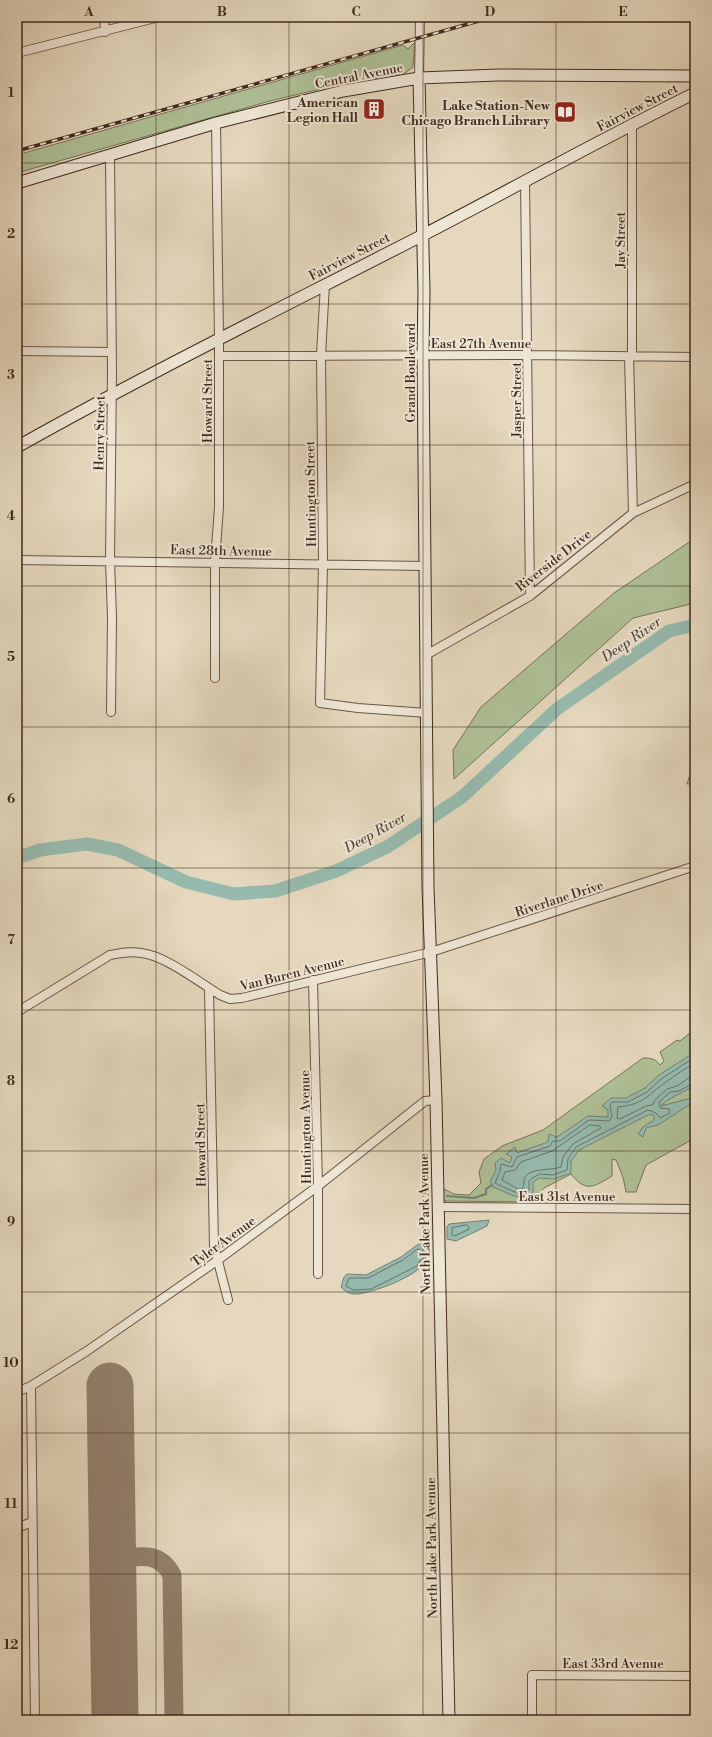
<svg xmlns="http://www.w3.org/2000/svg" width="712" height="1737" viewBox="0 0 712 1737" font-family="'Libre Bodoni',serif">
<rect width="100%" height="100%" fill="#e5d8be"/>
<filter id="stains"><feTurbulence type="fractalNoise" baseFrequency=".005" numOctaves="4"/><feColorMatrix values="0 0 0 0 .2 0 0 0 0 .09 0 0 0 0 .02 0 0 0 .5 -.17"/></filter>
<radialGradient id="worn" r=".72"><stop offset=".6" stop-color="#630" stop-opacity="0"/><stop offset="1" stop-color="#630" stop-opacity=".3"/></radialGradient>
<path fill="#afc096" stroke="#78745a" d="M 415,42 L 413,67 L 405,73 L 333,86 L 270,101 L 17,173 L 17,155 L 403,45 L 408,49 Z
M 695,538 L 695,603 L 633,618 L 454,779 L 453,750 L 481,707 L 614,593 Z
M 695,759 L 695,784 L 687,784 Z
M 695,1029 L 695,1138 L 646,1165 L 636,1192 L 626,1192 L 623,1177 L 616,1160 L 612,1159 L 612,1176 C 594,1187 586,1193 571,1174 L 544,1188 L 533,1202 L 445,1201 L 441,1196 L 440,1187 L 454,1194 L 469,1195 L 481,1183 L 479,1172 L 484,1159 L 502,1146 L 543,1130 L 643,1058 C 651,1058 656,1059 660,1065 L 664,1061 L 660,1052 L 677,1040 L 680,1041 Z"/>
<path fill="#96baae" stroke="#748074" d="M 695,1052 L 695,1085 C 683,1093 671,1096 661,1106 L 695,1097 L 695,1101 L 658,1125 L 646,1128 L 643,1137 L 638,1134 L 643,1127 L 654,1120 L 654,1116 L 650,1114 L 579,1150 L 571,1161 L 571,1173 L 554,1179 L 540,1178 L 533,1182 L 533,1192 L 526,1198 C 513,1198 505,1191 493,1187 L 490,1182 L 496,1170 L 495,1163 L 501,1158 L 510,1163 L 512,1157 L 506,1154 L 515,1147 L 517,1153 L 548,1142 L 549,1134 L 557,1137 L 588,1116 L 608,1117 L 608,1110 L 602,1106 L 611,1098 L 626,1098 L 645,1088 L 659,1075 Z
M 489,1220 L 487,1226 L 456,1241 L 447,1239 L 447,1227 L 449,1224 Z
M 422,1236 L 425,1236 C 425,1243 427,1254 425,1261 C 421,1275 369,1295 354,1294 C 349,1294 345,1291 341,1287 L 344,1277 L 347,1274 L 366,1275 L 401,1257 L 421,1242 Z"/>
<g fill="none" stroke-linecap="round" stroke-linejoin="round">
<path stroke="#6c7266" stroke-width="1" d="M 695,1057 L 661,1079 L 647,1092 L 628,1102 L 612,1102 L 610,1105 L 612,1116 L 609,1121 L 589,1120 L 560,1141 L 553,1141 L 550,1146 L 517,1157 L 512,1167 L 501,1164 L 500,1171 L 495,1183 C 503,1187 517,1194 525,1194 L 529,1190 L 529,1181 L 532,1178 L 540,1174 L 553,1175 L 567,1170 L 568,1159 L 576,1147 L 648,1110 L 656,1113 L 660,1118 L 670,1113 L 669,1109 L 660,1108 L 659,1102 L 670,1092 L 679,1091 L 695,1082
M 695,1063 C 685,1069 675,1075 666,1082 C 646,1096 645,1104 618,1107 L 617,1118 L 620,1119 L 646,1106 L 652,1105 L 656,1099 L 667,1089 L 677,1086 L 690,1077 L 695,1077
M 590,1125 L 600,1126 L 601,1128 L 573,1144 L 563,1157 L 561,1167 C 551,1171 532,1167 525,1177 C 523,1181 525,1185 522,1189 L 518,1189 L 502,1180 L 505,1172 L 515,1170 L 521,1162 L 552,1151 Z
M 467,1225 L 469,1227 L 469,1229 L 455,1236 L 452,1235 L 452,1228 Z
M 418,1249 L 421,1250 L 421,1259 L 417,1266 L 371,1289 L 353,1290 L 346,1286 L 349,1278 L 368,1278 L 403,1260 Z"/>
<path stroke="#748074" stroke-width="2" d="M 447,1196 L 474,1198 L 486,1194 L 486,1189 L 492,1185"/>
<path stroke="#96baae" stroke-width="13" d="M 17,858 L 40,850 L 87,844 L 118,850 L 186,882 L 234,894 L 275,891 L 336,871 L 387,847 L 462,797 L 557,709 L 669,631 L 695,625"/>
<path stroke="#93806e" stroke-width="19" d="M 112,1560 C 137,1557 158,1549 172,1575 L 174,1720"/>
<path stroke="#93806e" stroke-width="47" d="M 110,1386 L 115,1720"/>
<g stroke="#6a5545" stroke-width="10">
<path id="street" d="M 104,17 L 105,32
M 17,53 L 159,17
M 419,78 L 420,17
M 110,155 L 112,373 L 110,561 L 112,617 L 111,712
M 525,180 L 530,596
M 325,284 L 321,355 L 323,564 L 320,703 L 358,708 L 427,713
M 17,351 L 112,352
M 219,356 L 528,355 L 695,357
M 629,356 L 633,513
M 632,356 L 632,123
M 17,560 L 425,566
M 426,655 L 530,596 L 633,513 L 695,484
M 215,678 L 215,562 L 219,507 L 219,338 L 216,123
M 313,980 L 318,1186 L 318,1274
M 209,989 L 214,1246 L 228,1300
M 17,1012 L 110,955 C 120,953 130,951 141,953 C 164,955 199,982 220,995 L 230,999 L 242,998 L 431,952 L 695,866
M 439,1207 L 695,1209
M 31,1386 L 35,1720
M 17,1392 L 31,1386 L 87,1351 L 218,1260 L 318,1186 L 425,1101 L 436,1100
M 17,1528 L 32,1522
M 532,1720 L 532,1675 L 695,1676"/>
</g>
<g stroke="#41291d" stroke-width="13">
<path id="secondary" d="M 419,78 L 424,291 L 423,355 L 428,887 L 436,1100 L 449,1720
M 17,183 L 216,123 L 343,91 L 419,78 L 498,75 L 695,76
M 17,447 C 150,372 287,305 423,235 C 514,188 603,138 695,93"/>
</g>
<use href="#street" stroke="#eee6d5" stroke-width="8"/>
<use href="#secondary" stroke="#eee6d5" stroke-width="11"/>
<g stroke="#41291d" stroke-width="3.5">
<path id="rail" d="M 17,151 L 493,17"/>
</g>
<use href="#rail" stroke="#eee6d5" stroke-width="2" stroke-dasharray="6" stroke-linecap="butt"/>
</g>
<path fill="none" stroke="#41291d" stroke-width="1" stroke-opacity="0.55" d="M 156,17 L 156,1720M 289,17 L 289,1720M 423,17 L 423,1720M 556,17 L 556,1720M 17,163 L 695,163M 17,304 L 695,304M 17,445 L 695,445M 17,586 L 695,586M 17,727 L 695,727M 17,868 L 695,868M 17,1010 L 695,1010M 17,1151 L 695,1151M 17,1292 L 695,1292M 17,1433 L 695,1433M 17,1574 L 695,1574"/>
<defs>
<g id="building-square" transform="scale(1.15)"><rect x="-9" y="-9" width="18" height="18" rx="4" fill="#8f2418" stroke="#eee6d5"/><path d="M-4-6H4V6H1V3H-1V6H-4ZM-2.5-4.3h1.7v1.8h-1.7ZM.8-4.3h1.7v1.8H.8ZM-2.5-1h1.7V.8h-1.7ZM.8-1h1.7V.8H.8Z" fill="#fff"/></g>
<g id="library-square" transform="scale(1.15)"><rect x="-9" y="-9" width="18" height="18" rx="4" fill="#8f2418" stroke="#eee6d5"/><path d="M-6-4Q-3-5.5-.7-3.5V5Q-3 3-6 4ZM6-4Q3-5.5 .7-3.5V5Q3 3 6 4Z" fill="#fff"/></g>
</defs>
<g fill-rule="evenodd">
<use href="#building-square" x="374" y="109"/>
<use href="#library-square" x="565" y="112"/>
</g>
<g text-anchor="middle" stroke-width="4" stroke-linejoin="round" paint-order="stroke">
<g font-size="13" fill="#41291d" stroke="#eee6d5">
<text transform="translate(359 75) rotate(-11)" y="5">Central Avenue</text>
<text transform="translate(637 107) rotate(-27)" y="5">Fairview Street</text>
<text transform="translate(620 240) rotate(-90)" y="5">Jay Street</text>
<text transform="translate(349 256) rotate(-27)" y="5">Fairview Street</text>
<text x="481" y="348">East 27th Avenue</text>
<text transform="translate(410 373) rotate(-90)" y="5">Grand Boulevard</text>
<text transform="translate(516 400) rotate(-90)" y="5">Jasper Street</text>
<text transform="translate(207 401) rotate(-90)" y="5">Howard Street</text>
<text transform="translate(99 433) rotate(-89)" y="5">Henry Street</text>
<text transform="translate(310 494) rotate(-91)" y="5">Huntington Street</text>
<text transform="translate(221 550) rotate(1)" y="5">East 28th Avenue</text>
<text transform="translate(553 560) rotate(-38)" y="5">Riverside Drive</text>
<text transform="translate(559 898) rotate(-18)" y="5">Riverlane Drive</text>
<text transform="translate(292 973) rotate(-14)" y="5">Van Buren Avenue</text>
<text transform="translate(305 1127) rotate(-91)" y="5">Huntington Avenue</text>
<text transform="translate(200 1145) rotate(-91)" y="5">Howard Street</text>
<text x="567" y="1201">East 31st Avenue</text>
<text transform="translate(424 1224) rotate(-91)" y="5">North Lake Park Avenue</text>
<text transform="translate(223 1241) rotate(-36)" y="5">Tyler Avenue</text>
<text transform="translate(431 1548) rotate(-91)" y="5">North Lake Park Avenue</text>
<text x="613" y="1668">East 33rd Avenue</text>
</g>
<g font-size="13" font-weight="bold" fill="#41291d" stroke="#eee6d5" text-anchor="end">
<text x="358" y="107">American<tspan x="358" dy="15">Legion Hall</tspan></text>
<text x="550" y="110">Lake Station-New<tspan x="550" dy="15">Chicago Branch Library</tspan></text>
</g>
<g font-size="14" font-style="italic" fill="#564d41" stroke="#eee6d5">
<text transform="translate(631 639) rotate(-34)" y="5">Deep River</text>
<text transform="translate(375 832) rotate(-29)" y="5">Deep River</text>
</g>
</g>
<rect width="712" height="1737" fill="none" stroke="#e5d8be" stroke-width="44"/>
<rect x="22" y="22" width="668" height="1693" fill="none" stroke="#41291d" stroke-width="1.5"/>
<g font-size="13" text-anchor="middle" font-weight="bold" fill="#41291d">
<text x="89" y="16">A</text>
<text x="222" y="16">B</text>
<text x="356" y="16">C</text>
<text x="490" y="16">D</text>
<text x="623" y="16">E</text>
<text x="11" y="97">1</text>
<text x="11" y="238">2</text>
<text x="11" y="379">3</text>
<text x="11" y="520">4</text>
<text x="11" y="661">5</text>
<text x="11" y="803">6</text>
<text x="11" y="944">7</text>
<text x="11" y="1085">8</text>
<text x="11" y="1226">9</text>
<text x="11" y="1367">10</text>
<text x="11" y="1508">11</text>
<text x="11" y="1649">12</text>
</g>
<rect width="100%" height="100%" filter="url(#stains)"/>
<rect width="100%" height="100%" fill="url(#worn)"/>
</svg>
